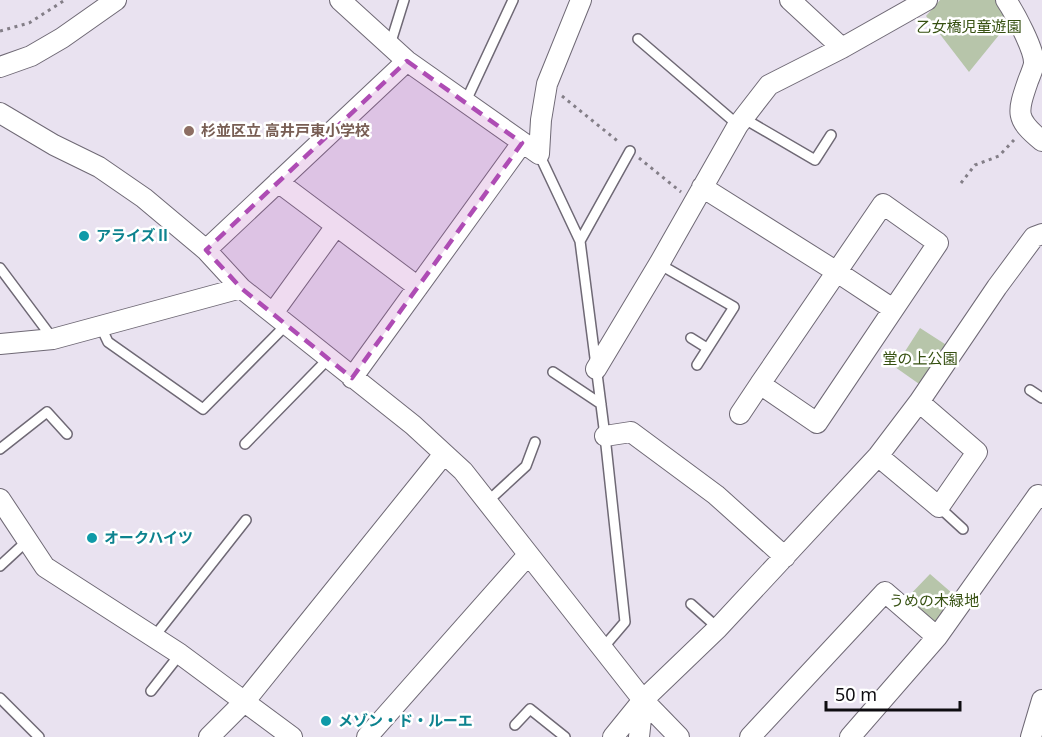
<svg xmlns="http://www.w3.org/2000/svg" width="1042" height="737" viewBox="0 0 1042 737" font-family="'Noto Sans','Noto Sans JP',sans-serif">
<rect width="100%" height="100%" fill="#e9e2f0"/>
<path fill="#b7c5aa" d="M 940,0 L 1000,0 L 1012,19 L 969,72 L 926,16 Z
M 920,328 L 948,346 L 922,386 L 895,367 Z
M 930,574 L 960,600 L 941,623 L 929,624 L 905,600 Z"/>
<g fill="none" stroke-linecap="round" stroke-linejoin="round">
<g stroke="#6f6975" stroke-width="12">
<path id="lane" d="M 638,39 L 738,125
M 390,45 L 404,0
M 465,103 L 513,0
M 743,118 L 815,160 L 831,135
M 539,154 L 580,241 L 605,436 L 625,622 L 602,649
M 580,241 L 630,151
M 659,264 L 734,307 L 697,365
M 0,268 L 53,339
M 100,325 L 108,342 L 203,409 L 288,323
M 691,338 L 707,348
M 553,372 L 601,404
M 1030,390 L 1042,398
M 245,444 L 329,358
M 0,449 L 47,412 L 67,434
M 487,502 L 526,466 L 535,442
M 939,507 L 963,529
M 0,566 L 27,541
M 691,604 L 718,628
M 154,637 L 246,520
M 151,691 L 180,654
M 0,698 L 39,737
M 515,725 L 530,709 L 565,737"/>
</g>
<g stroke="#6f6975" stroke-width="22">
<path id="street" d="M 340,0 L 407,61 L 539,154 L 541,120 L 547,84 L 581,0
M 790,0 L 842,48
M 1006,0 C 1014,12 1035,50 1034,64 C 1033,69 1030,76 1028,81 C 1017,113 1015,119 1042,141
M 0,67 L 31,56 L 62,38 L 116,0
M 0,113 L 54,145 L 99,167 L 144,198 L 206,250 L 241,288 L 413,425 L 463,471 L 643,700 L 679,737
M 278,182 L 418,287
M 702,187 L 837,272 L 893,309
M 883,204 L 938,243 L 817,423 L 760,384 Z
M 206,250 L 407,61
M 273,313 L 336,226
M 0,344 L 53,339 L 241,288
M 596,369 L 659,264 L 738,125 L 769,85 L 842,48 L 927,0
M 352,378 L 522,143
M 740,414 L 760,384
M 605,436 L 631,432 L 716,495 L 785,557
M 878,456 L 939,507 L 977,452 L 919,402
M 0,499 L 45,567 L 180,654 L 292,737
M 209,737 L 245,701 L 444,454
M 367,737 L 528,555
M 613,737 L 643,700 L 718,628 L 878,456 L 919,402 L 997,287 L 1034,237 L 1042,234
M 639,737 L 643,700
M 750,737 L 885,592 L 937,637
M 850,737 L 937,637 L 1038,495 L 1042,498
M 1031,737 L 1042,700"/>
</g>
<path stroke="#837e87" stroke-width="3" stroke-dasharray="3 4.5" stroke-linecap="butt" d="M 0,31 L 29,23 L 65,0
M 562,96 L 620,143
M 639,158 L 681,192
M 961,183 L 975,165 L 999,156 L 1014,140"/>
<use href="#lane" stroke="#fff" stroke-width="9"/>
<use href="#street" stroke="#fff" stroke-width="20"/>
</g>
<path fill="#ae4cb4" fill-opacity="0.2" stroke="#ae4cb4" stroke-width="4.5" stroke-dasharray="12 8" stroke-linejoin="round" d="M 407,61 L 522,143 L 352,378 L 241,288 L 206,250 Z"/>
<circle fill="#8d6e63" stroke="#fff" stroke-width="2" cx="189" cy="131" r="6"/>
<g fill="#0f9aa8" stroke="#fff" stroke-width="2">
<circle cx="84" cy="236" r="6"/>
<circle cx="92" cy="538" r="6"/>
<circle cx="326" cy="721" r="6"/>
</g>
<g text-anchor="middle" stroke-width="5" stroke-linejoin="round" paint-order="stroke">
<g font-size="15" fill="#365011" stroke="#fff">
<text x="969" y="32">乙女橋児童遊園</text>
<text x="920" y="364">堂の上公園</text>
<text x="934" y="606">うめの木緑地</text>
</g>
<g font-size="15" font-weight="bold" fill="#785e54" stroke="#fff" text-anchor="start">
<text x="201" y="136">杉並区立 高井戸東小学校</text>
</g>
<g font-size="15" font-weight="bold" fill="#0d838f" stroke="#fff" text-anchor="start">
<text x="96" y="241">アライズⅡ</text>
<text x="104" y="543">オークハイツ</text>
<text x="338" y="726">メゾン・ド・ルーエ</text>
</g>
</g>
<path d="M826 701v9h134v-9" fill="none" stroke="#0e0c10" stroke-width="3"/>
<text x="835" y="701" font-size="18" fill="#0e0c10" stroke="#ffffff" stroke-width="4.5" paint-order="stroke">50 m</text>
</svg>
